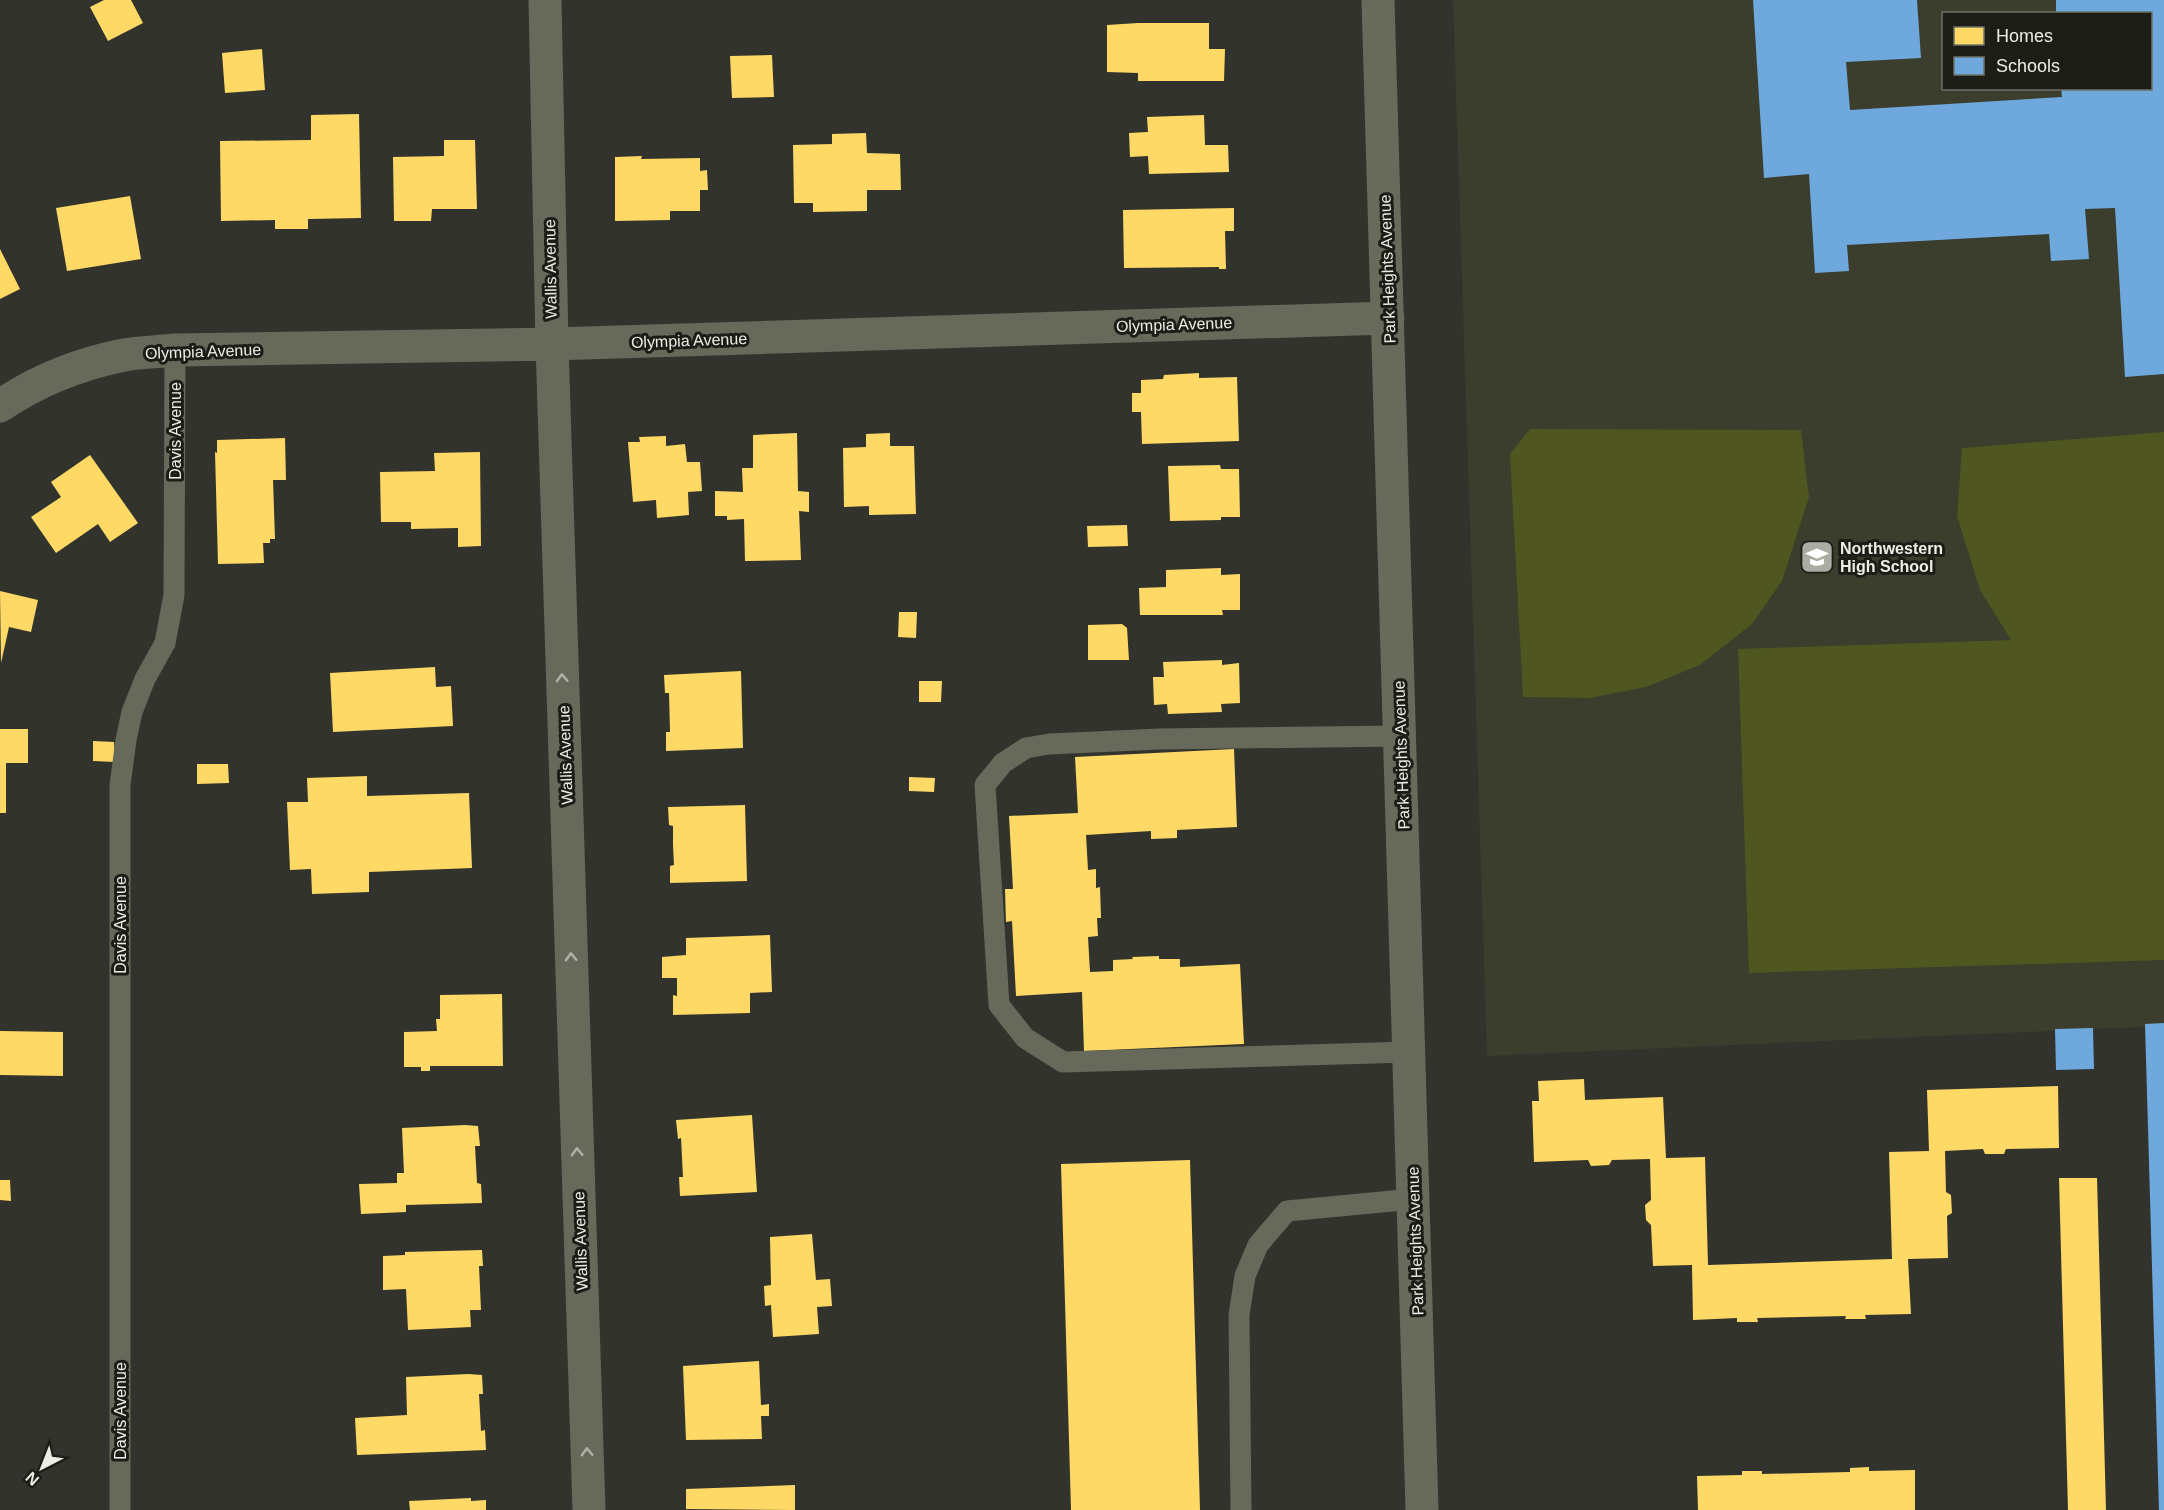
<svg xmlns="http://www.w3.org/2000/svg" width="2164" height="1510" viewBox="0 0 2164 1510" font-family="Helvetica,sans-serif">
<rect width="100%" height="100%" fill="#32332d"/>
<path fill="#3b3d2d" fill-rule="evenodd" d="M 1453,0 L 2164,0 L 2164,1026 L 1487,1056 ZM 1944,14 L 2150,14 L 2150,88 L 1944,88 Z"/>
<path fill="#4f561f" d="M 1530,429 L 1801,430 L 1809,497 L 1782,581 L 1752,624 L 1700,665 L 1646,687 L 1590,698 L 1523,697 L 1510,454 Z
M 2164,432 L 2164,960 L 1749,973 L 1738,649 L 2011,640 L 1980,590 L 1957,516 L 1962,448 Z"/>
<path fill="#ffd966" d="M 104,0 L 131,0 L 143,23 L 108,41 L 90,7 Z
M 1138,23 L 1209,23 L 1209,49 L 1225,49 L 1224,81 L 1138,81 L 1138,73 L 1107,72 L 1107,25 Z
M 262,49 L 265,90 L 225,93 L 222,53 Z
M 772,55 L 774,97 L 732,98 L 730,56 Z
M 359,114 L 361,218 L 308,219 L 308,229 L 275,229 L 275,220 L 221,221 L 220,141 L 311,140 L 311,115 Z
M 1204,115 L 1205,145 L 1228,145 L 1229,172 L 1149,174 L 1148,156 L 1130,157 L 1129,133 L 1148,132 L 1147,117 Z
M 866,133 L 867,153 L 900,154 L 901,190 L 867,190 L 867,211 L 813,212 L 813,203 L 794,203 L 793,145 L 832,144 L 832,134 Z
M 444,140 L 475,140 L 477,209 L 432,209 L 431,221 L 394,221 L 393,157 L 444,156 Z
M 642,156 L 641,159 L 700,158 L 700,171 L 707,170 L 708,190 L 700,190 L 700,211 L 670,211 L 670,220 L 615,221 L 615,157 Z
M 130,196 L 141,259 L 67,271 L 56,208 Z
M 1234,208 L 1234,231 L 1225,231 L 1226,269 L 1219,269 L 1219,267 L 1124,268 L 1123,210 Z
M 0,249 L 20,289 L 0,299 Z
M 1199,373 L 1199,378 L 1237,377 L 1239,441 L 1142,444 L 1141,412 L 1132,412 L 1132,393 L 1141,393 L 1141,380 L 1163,379 L 1164,375 Z
M 797,433 L 798,491 L 809,492 L 809,512 L 799,511 L 801,560 L 745,561 L 744,519 L 727,520 L 727,516 L 715,516 L 715,491 L 743,492 L 742,468 L 753,468 L 753,435 Z
M 890,433 L 890,446 L 914,446 L 916,514 L 869,515 L 869,506 L 844,507 L 843,448 L 866,447 L 866,434 Z
M 666,436 L 666,446 L 685,444 L 687,462 L 700,462 L 702,491 L 688,492 L 689,515 L 657,518 L 656,500 L 633,502 L 628,442 L 640,442 L 639,437 Z
M 285,438 L 286,480 L 273,480 L 275,539 L 270,539 L 270,543 L 263,543 L 264,563 L 218,564 L 215,452 L 217,453 L 217,440 Z
M 480,452 L 481,546 L 458,547 L 458,528 L 411,529 L 411,522 L 381,522 L 380,472 L 435,471 L 434,453 Z
M 90,455 L 138,523 L 110,542 L 98,524 L 56,553 L 31,517 L 61,497 L 51,482 Z
M 1220,465 L 1221,469 L 1239,469 L 1240,517 L 1221,517 L 1221,520 L 1170,521 L 1168,466 Z
M 1127,525 L 1128,546 L 1088,547 L 1087,526 Z
M 1221,568 L 1221,575 L 1240,574 L 1240,610 L 1222,610 L 1223,615 L 1140,615 L 1139,588 L 1166,587 L 1166,570 Z
M 0,591 L 38,600 L 31,632 L 9,627 L 1,663 Z
M 899,612 L 917,612 L 916,638 L 898,637 Z
M 1122,624 L 1127,628 L 1129,660 L 1088,660 L 1088,625 Z
M 1222,660 L 1222,665 L 1239,663 L 1240,703 L 1221,704 L 1222,712 L 1168,714 L 1167,704 L 1154,705 L 1153,677 L 1164,677 L 1163,662 Z
M 435,667 L 436,687 L 451,686 L 453,726 L 333,732 L 330,673 Z
M 741,671 L 743,748 L 666,751 L 666,732 L 670,732 L 669,693 L 665,693 L 664,675 Z
M 919,681 L 942,681 L 941,702 L 919,702 Z
M 0,729 L 28,729 L 28,763 L 6,763 L 6,813 L 0,813 Z
M 93,741 L 114,742 L 115,762 L 93,761 Z
M 1234,749 L 1237,827 L 1177,830 L 1177,838 L 1151,839 L 1151,831 L 1086,835 L 1088,870 L 1096,869 L 1096,888 L 1100,887 L 1101,918 L 1097,918 L 1098,936 L 1088,937 L 1090,972 L 1113,971 L 1113,960 L 1133,959 L 1132,957 L 1159,956 L 1159,959 L 1180,959 L 1180,967 L 1240,964 L 1244,1044 L 1084,1051 L 1082,992 L 1016,996 L 1012,921 L 1006,922 L 1005,889 L 1013,889 L 1009,816 L 1078,813 L 1075,757 Z
M 197,764 L 228,764 L 229,783 L 197,784 Z
M 367,776 L 367,796 L 469,793 L 472,868 L 369,872 L 369,892 L 312,894 L 311,869 L 290,870 L 287,802 L 308,802 L 307,778 Z
M 909,777 L 935,778 L 934,792 L 909,791 Z
M 745,805 L 747,881 L 670,883 L 670,866 L 674,865 L 673,845 L 673,826 L 669,825 L 668,807 Z
M 770,935 L 772,992 L 750,993 L 750,1013 L 673,1015 L 673,995 L 677,996 L 677,978 L 662,978 L 662,957 L 686,955 L 686,938 Z
M 502,994 L 503,1066 L 430,1066 L 430,1071 L 421,1071 L 421,1067 L 404,1067 L 404,1032 L 437,1031 L 436,1019 L 440,1019 L 440,995 Z
M 0,1031 L 63,1032 L 63,1076 L 0,1075 Z
M 1584,1079 L 1585,1100 L 1663,1097 L 1666,1158 L 1705,1157 L 1708,1265 L 1892,1259 L 1889,1152 L 1929,1151 L 1927,1090 L 2058,1086 L 2059,1148 L 2006,1149 L 2004,1154 L 1985,1154 L 1983,1149 L 1945,1151 L 1946,1192 L 1951,1195 L 1952,1213 L 1947,1216 L 1948,1258 L 1908,1259 L 1911,1314 L 1865,1315 L 1866,1319 L 1845,1319 L 1846,1316 L 1757,1318 L 1758,1322 L 1737,1322 L 1737,1318 L 1693,1320 L 1692,1265 L 1653,1266 L 1651,1225 L 1646,1220 L 1645,1205 L 1651,1200 L 1650,1159 L 1612,1160 L 1609,1165 L 1591,1166 L 1588,1160 L 1534,1162 L 1532,1101 L 1539,1101 L 1538,1081 Z
M 752,1115 L 757,1192 L 680,1196 L 679,1177 L 683,1177 L 681,1138 L 678,1139 L 676,1120 Z
M 465,1125 L 478,1126 L 480,1146 L 475,1146 L 476,1164 L 477,1183 L 481,1184 L 482,1203 L 406,1205 L 406,1212 L 361,1214 L 359,1184 L 397,1183 L 397,1173 L 404,1173 L 402,1128 Z
M 1190,1160 L 1200,1510 L 1071,1510 L 1061,1164 Z
M 2059,1178 L 2097,1178 L 2106,1510 L 2068,1510 Z
M 0,1180 L 10,1180 L 11,1201 L 0,1200 Z
M 812,1234 L 816,1280 L 830,1279 L 832,1306 L 817,1307 L 819,1334 L 773,1337 L 771,1305 L 765,1306 L 764,1286 L 771,1285 L 770,1237 Z
M 482,1250 L 483,1266 L 479,1266 L 481,1310 L 470,1310 L 471,1327 L 408,1330 L 406,1289 L 383,1290 L 383,1256 L 405,1255 L 405,1252 Z
M 759,1361 L 761,1405 L 769,1404 L 769,1416 L 761,1416 L 762,1439 L 686,1440 L 683,1366 Z
M 468,1374 L 482,1375 L 483,1394 L 479,1394 L 481,1431 L 485,1430 L 486,1450 L 357,1455 L 355,1418 L 407,1415 L 406,1377 Z
M 1869,1467 L 1869,1471 L 1915,1470 L 1915,1510 L 1698,1510 L 1697,1476 L 1742,1475 L 1742,1471 L 1762,1471 L 1762,1474 L 1850,1472 L 1850,1468 Z
M 795,1485 L 795,1510 L 686,1509 L 686,1489 Z
M 471,1498 L 471,1501 L 486,1500 L 486,1510 L 410,1510 L 409,1501 Z"/>
<path fill="#6fa8dc" d="M 1753,0 L 1917,0 L 1921,58 L 1846,62 L 1850,110 L 2062,97 L 2061,88 L 2150,88 L 2150,14 L 2056,14 L 2056,0 L 2164,0 L 2164,374 L 2125,377 L 2115,208 L 2085,209 L 2089,259 L 2051,261 L 2049,234 L 1847,245 L 1849,271 L 1815,273 L 1809,174 L 1764,178 Z
M 2164,1023 L 2164,1510 L 2159,1510 L 2145,1024 Z
M 2093,1028 L 2094,1069 L 2056,1070 L 2055,1029 Z"/>
<g fill="none" stroke-linecap="round" stroke-linejoin="round">
<path stroke="#67695a" stroke-width="21" d="M 1400,736 L 1160,739 L 1049,744 L 1026,748 L 1003,763 L 985,785 L 999,1005 L 1025,1038 L 1063,1062 L 1409,1052
M 120,1510 L 120,785 L 126,740 L 132,712 L 145,679 L 165,643 L 174,595 L 175,350
M 1241,1510 L 1239,1315 L 1245,1276 L 1258,1245 L 1287,1211 L 1413,1199"/>
<path stroke="#67695a" stroke-width="33" d="M 545,0 L 552,344 L 589,1510
M 0,406 C 35,382 77,365 119,356 C 137,352 157,352 175,350 L 552,344 L 1388,318"/>
<path stroke="#686a5b" stroke-width="33" d="M 1378,0 L 1422,1510"/>
</g>
<defs><path id="oneway-chevron" d="M-2-3.5L2.5 0L-2 3.5" fill="none" stroke-width="1.6" stroke-linecap="round" stroke-linejoin="round" transform="scale(1.5)"/></defs>
<g stroke="#b0b2a7">
<use href="#oneway-chevron" transform="translate(562 678) rotate(-92)"/>
<use href="#oneway-chevron" transform="translate(571 957) rotate(-92)"/>
<use href="#oneway-chevron" transform="translate(577 1152) rotate(-92)"/>
<use href="#oneway-chevron" transform="translate(587 1452) rotate(-92)"/>
</g>
<defs>
<g id="school-square" transform="scale(1.725)"><rect x="-9" y="-9" width="18" height="18" rx="4" fill="#abada5" stroke="#1c1d17"/><path d="M0-5L7-2L0 1L-7-2ZM-4 1L0 2.5L4 1V4Q0 6-4 4Z" fill="#fff"/></g>
</defs>
<g fill-rule="evenodd">
<use href="#school-square" x="1817" y="557"/>
</g>
<g text-anchor="middle" stroke-width="6" stroke-linejoin="round" paint-order="stroke">
<g font-size="16" fill="#eceee6" stroke="#1c1d17">
<text transform="translate(550 269) rotate(-91)" y="6">Wallis Avenue</text>
<text transform="translate(1387 269) rotate(-92)" y="6">Park Heights Avenue</text>
<text transform="translate(1174 324) rotate(-2)" y="6">Olympia Avenue</text>
<text transform="translate(689 340) rotate(-2)" y="6">Olympia Avenue</text>
<text transform="translate(203 351) rotate(-2)" y="6">Olympia Avenue</text>
<text transform="translate(175 431) rotate(-90)" y="6">Davis Avenue</text>
<text transform="translate(565 755) rotate(-92)" y="6">Wallis Avenue</text>
<text transform="translate(1401 755) rotate(-92)" y="6">Park Heights Avenue</text>
<text transform="translate(120 925) rotate(-90)" y="6">Davis Avenue</text>
<text transform="translate(580 1241) rotate(-92)" y="6">Wallis Avenue</text>
<text transform="translate(1415 1241) rotate(-92)" y="6">Park Heights Avenue</text>
<text transform="translate(120 1411) rotate(-90)" y="6">Davis Avenue</text>
</g>
<g font-size="16" font-weight="bold" fill="#eceee6" stroke="#1c1d17" text-anchor="start">
<text x="1840" y="554">Northwestern<tspan x="1840" dy="18">High School</tspan></text>
</g>
</g>
<rect x="1942" y="12" width="210" height="78" fill="#1c1d17" stroke="#6f716a" stroke-width="1.5"/>
<rect x="1954" y="27" width="30" height="18" fill="#ffd966" stroke="#6f716a" stroke-width="1.5"/>
<text x="1996" y="42" font-size="18" fill="#eceee6">Homes</text>
<rect x="1954" y="57" width="30" height="18" fill="#6fa8dc" stroke="#6f716a" stroke-width="1.5"/>
<text x="1996" y="72" font-size="18" fill="#eceee6">Schools</text>
<g transform="translate(42 1468) rotate(222)" stroke="#1c1d17" stroke-width="4.5" paint-order="stroke">
<path d="M0-4.5L10 22L0 15L-10 22Z" fill="#eceee6"/>
<text y="-9" font-size="16" font-weight="bold" text-anchor="middle" fill="#eceee6">N</text>
</g>
</svg>
